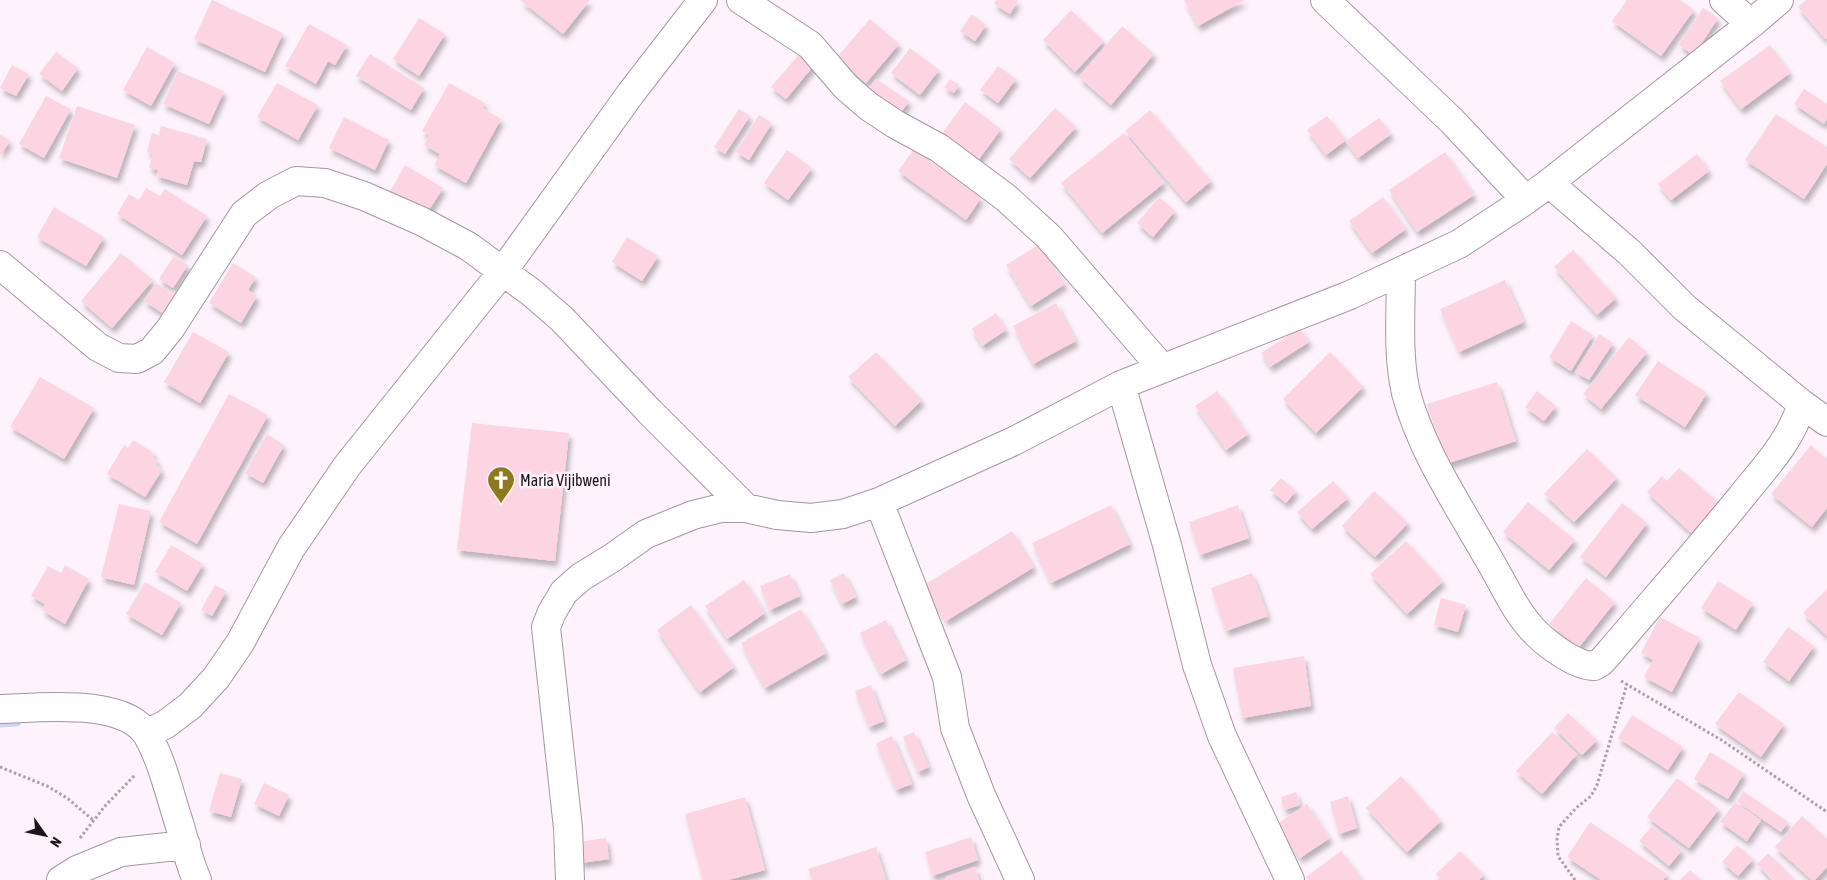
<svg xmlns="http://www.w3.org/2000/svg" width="1827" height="880" viewBox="0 0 1827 880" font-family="'Asap Condensed',sans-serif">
<defs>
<filter id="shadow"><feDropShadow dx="3" dy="5.5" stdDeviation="2.5" flood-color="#0004"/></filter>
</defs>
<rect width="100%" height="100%" fill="#fef3fc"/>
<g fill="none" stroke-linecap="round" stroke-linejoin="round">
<path stroke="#d2d4f7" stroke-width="9" d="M 0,723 L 17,722"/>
</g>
<path fill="#fdd4e1" filter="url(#shadow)" d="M 212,0 L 283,33 L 265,72 L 194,39 Z
M 520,0 L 590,0 L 563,34 Z
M 996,0 L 1018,0 L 1010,14 L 994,4 Z
M 1184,0 L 1245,0 L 1198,26 Z
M 1627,0 L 1680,0 L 1694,10 L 1661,56 L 1612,21 Z
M 1806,0 L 1827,0 L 1827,38 L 1825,39 L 1798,7 Z
M 1703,8 L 1718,18 L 1694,55 L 1679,45 Z
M 1071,10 L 1104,41 L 1075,72 L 1043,40 Z
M 972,14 L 986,25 L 975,41 L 960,31 Z
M 419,18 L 445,34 L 419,76 L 393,59 Z
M 870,19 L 899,44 L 866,83 L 837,57 Z
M 309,24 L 347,45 L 335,65 L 328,61 L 316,84 L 285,66 Z
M 1122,26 L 1154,54 L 1111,105 L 1079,77 Z
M 1770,45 L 1790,73 L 1741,109 L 1720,81 Z
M 147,47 L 175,63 L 151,106 L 123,90 Z
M 910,48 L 939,70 L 920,95 L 891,73 Z
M 56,52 L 78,68 L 62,91 L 39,74 Z
M 801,52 L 815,64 L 786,99 L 771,87 Z
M 370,54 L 424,88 L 411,110 L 356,76 Z
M 12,65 L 29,74 L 16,96 L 0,88 Z
M 998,66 L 1016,79 L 998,103 L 980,90 Z
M 178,71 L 224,91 L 209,124 L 163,104 Z
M 876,79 L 909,101 L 899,115 L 866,93 Z
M 950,79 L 959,85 L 954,93 L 944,87 Z
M 277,83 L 318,105 L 298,140 L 257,117 Z
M 449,83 L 485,103 L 482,108 L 501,119 L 466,183 L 434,165 L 440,154 L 424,145 L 429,135 L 422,131 Z
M 1804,89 L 1827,104 L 1827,119 L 1824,124 L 1794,104 Z
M 46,96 L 71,109 L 44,158 L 19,144 Z
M 965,102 L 1001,129 L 977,162 L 941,135 Z
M 77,106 L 135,125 L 117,178 L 59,158 Z
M 1055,108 L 1076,127 L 1030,178 L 1009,159 Z
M 739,109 L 750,116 L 725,154 L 714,147 Z
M 1150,110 L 1211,181 L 1186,202 L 1125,131 Z
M 1776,114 L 1827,147 L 1827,164 L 1804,199 L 1745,160 Z
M 759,115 L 772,123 L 749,160 L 736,152 Z
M 1327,116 L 1346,140 L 1326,155 L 1307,130 Z
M 344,117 L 389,140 L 375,170 L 329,148 Z
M 1379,118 L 1391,134 L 1358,158 L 1346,141 Z
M 161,126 L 207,139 L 201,162 L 194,161 L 187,185 L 156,176 L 158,170 L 149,168 L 153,154 L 147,152 L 152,133 L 159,135 Z
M 1124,133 L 1164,183 L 1102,233 L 1061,183 Z
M 0,134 L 10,141 L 0,155 Z
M 914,149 L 981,198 L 966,220 L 898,171 Z
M 787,150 L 812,168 L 788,200 L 764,183 Z
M 1445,152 L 1474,195 L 1417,232 L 1389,190 Z
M 1697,154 L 1709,171 L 1671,200 L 1658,184 Z
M 405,165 L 443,188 L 424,218 L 388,195 Z
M 146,188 L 160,196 L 165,189 L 207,216 L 182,255 L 117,214 L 129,194 L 139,200 Z
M 1159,197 L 1175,211 L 1153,237 L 1137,223 Z
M 1383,197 L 1406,229 L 1372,253 L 1349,221 Z
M 54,207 L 104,237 L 86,266 L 37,237 Z
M 627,237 L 658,256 L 642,281 L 612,262 Z
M 1040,244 L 1065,284 L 1031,306 L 1006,265 Z
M 1573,250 L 1616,298 L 1597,315 L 1554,267 Z
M 121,253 L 153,280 L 112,328 L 81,301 Z
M 174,256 L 188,265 L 173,288 L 159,279 Z
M 233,263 L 256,277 L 248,290 L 257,296 L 241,323 L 209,303 Z
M 1505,280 L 1524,322 L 1459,352 L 1440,309 Z
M 156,283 L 176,296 L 164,314 L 144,301 Z
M 1056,303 L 1076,341 L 1033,364 L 1013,326 Z
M 996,313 L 1006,330 L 982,346 L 972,329 Z
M 1571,321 L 1593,335 L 1571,371 L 1549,357 Z
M 1300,328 L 1309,342 L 1270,367 L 1261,353 Z
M 193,332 L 229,352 L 200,403 L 164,382 Z
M 1599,334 L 1613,343 L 1589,380 L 1575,372 Z
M 1629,337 L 1647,352 L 1601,409 L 1583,394 Z
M 876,352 L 922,400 L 895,426 L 848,377 Z
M 1330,352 L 1363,387 L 1316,433 L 1283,399 Z
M 1658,361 L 1707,393 L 1685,427 L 1635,395 Z
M 40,377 L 94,408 L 64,459 L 10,427 Z
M 1497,382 L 1516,441 L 1446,464 L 1427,404 Z
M 1217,391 L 1248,434 L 1226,450 L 1195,406 Z
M 1537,391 L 1556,406 L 1544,421 L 1525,407 Z
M 229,394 L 268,415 L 197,544 L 159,522 Z
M 472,423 L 569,433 L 555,561 L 457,550 Z
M 267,434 L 284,445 L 263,483 L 245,473 Z
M 133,440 L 154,453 L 152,457 L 158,461 L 156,465 L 162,470 L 145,497 L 107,474 L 124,445 L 128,448 Z
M 1811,445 L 1827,459 L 1827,508 L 1812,527 L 1771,494 Z
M 1587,449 L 1617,478 L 1574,522 L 1544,494 Z
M 1679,468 L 1718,502 L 1691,533 L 1647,492 L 1662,476 L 1667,481 Z
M 1281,478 L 1296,491 L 1286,503 L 1270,490 Z
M 1333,481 L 1348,498 L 1312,529 L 1297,512 Z
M 1374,491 L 1408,523 L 1375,557 L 1342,526 Z
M 1528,502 L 1575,540 L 1549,570 L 1503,532 Z
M 1622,503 L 1647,523 L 1606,577 L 1580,557 Z
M 119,504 L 151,511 L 134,585 L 101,577 Z
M 1111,505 L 1130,544 L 1051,583 L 1032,543 Z
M 1238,505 L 1249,538 L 1200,555 L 1189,522 Z
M 1012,531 L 1034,567 L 946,621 L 924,585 Z
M 1406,541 L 1443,581 L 1407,614 L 1370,574 Z
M 171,545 L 203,564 L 187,591 L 155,572 Z
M 65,565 L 89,579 L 65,624 L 42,610 L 45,604 L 31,596 L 48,566 L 61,573 Z
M 844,573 L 856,597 L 842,604 L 830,580 Z
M 1252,573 L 1268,616 L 1226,631 L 1211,588 Z
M 790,574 L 800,596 L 770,610 L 760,586 Z
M 1586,578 L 1615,602 L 1579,647 L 1549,624 Z
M 744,580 L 765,613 L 727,639 L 705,606 Z
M 1718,581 L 1753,603 L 1736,630 L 1701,608 Z
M 145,582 L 181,603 L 162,635 L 126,614 Z
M 215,585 L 226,591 L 212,616 L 201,610 Z
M 1827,589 L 1827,636 L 1803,613 Z
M 1441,598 L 1466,605 L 1458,632 L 1434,625 Z
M 691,605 L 734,667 L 700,692 L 657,630 Z
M 801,609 L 826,653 L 765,688 L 741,643 Z
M 1660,617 L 1700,638 L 1672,692 L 1644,677 L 1653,660 L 1641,653 Z
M 886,620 L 906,660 L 881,674 L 860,633 Z
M 1788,627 L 1814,646 L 1789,681 L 1763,662 Z
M 1304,656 L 1311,706 L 1242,718 L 1233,668 Z
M 871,685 L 884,721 L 869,727 L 855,691 Z
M 1739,692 L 1784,724 L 1761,757 L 1715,724 Z
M 1568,713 L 1597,740 L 1582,755 L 1554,728 Z
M 1632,715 L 1683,747 L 1668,770 L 1618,738 Z
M 914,732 L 929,767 L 918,772 L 903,737 Z
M 1552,732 L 1577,754 L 1542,794 L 1516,771 Z
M 892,736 L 912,784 L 896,790 L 876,743 Z
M 1710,752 L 1744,773 L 1728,799 L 1694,779 Z
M 220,773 L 242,779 L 231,817 L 209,811 Z
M 1401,776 L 1441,821 L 1407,852 L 1366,808 Z
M 1677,778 L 1719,809 L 1689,848 L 1647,817 Z
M 264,783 L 289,795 L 279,816 L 254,804 Z
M 1743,791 L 1788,822 L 1781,832 L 1737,802 Z
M 1296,792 L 1300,805 L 1284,810 L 1281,797 Z
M 1348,796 L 1357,828 L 1339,834 L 1330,802 Z
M 745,797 L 765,870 L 728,880 L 703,880 L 685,814 Z
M 1735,802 L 1761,820 L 1747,841 L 1720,822 Z
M 1307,804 L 1330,838 L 1300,858 L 1277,824 Z
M 1802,816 L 1827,839 L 1827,867 L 1815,880 L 1812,880 L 1775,847 Z
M 1590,822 L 1667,874 L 1663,880 L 1601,880 L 1567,857 Z
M 1652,826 L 1682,850 L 1669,866 L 1639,841 Z
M 971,837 L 978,860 L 932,876 L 925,852 Z
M 606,838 L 609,859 L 581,863 L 578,842 Z
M 1737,845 L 1753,859 L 1738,876 L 1722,862 Z
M 876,847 L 886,880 L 812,880 L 808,869 Z
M 1341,851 L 1363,880 L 1308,880 L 1306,877 Z
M 1460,851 L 1484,875 L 1479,880 L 1441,880 L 1436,874 Z
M 1768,853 L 1795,880 L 1772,880 L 1757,864 Z
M 975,867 L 979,880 L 947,880 L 946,877 Z
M 1690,870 L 1701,880 L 1680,880 Z"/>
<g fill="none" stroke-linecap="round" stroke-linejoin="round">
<g stroke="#a396a0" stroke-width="30">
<path id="minor" d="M 741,0 L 810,45 L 846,87 L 868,106 L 895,124 L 939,148 L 1005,197 L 1049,237 L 1162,368
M 1325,0 L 1452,121 L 1526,200
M 1724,0 L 1751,24
M 1549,183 L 1629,252 L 1685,308 L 1802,404 L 1827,422
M 0,265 L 98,347 L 119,358 L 137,359 L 152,351 L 170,329 L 244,214 L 269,195 L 296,181 L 325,183 L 364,196 L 421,221 L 468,246 L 532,293 L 562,319 L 650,412 L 746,508
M 1401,271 C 1401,309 1397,355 1406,393 C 1422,452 1457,503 1487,556 C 1503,582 1514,611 1536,633 C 1549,646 1576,666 1594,666 L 1601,662 L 1610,652 C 1654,600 1699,549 1742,496 C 1766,466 1790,442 1802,404
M 1121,385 L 1167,545 L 1197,665 L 1222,736 L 1290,880
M 879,502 L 947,677 L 955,728 L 981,795 L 1020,880
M 0,709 C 39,708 125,697 148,736 C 163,763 170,796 180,826 C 185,843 189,863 197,880
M 147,734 L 166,724 L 190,706 L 216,678 L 240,643 L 291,548 L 347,466 L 503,271 L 631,93 L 703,0
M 61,880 L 77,870 L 121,852 L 186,845
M 570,880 L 568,828 L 546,627 L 552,612 L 564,592 L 581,577 L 612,558 L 646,534 L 693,515 L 721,508 L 746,508 L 777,515 L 811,518 L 843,514 L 879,502 L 1014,441 L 1121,385 L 1350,295 L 1459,244 L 1526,200 L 1549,183 L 1751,24 L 1779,0"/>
</g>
<path stroke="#a9a0a7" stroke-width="3" stroke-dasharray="2.5 2.5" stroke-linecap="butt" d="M 1621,681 L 1723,741 L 1827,812
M 0,767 L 47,786 L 67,798 L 93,820
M 80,838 L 105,806 L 135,775
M 1575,880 L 1558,856 L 1557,839 L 1559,827 L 1576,808 L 1591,796 L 1597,785 L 1627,684"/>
<use href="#minor" stroke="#fff" stroke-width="28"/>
</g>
<defs>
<g id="church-pin" transform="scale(1.4375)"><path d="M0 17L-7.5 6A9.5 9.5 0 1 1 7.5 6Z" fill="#8d7a1f" stroke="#fef3fc"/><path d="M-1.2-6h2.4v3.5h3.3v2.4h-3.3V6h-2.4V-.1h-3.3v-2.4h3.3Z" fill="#fff"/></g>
</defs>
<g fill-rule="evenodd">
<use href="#church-pin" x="501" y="480"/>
</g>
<g text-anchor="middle" stroke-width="5" stroke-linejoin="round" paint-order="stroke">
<g font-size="16" fill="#1b161a" stroke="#fef3fc" text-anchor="start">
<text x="520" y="486">Maria Vijibweni</text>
</g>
</g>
<g transform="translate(45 835) rotate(123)" stroke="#fef3fc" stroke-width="4" paint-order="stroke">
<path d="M0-4L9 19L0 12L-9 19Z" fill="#1b161a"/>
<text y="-8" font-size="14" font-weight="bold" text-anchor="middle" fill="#1b161a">N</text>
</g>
</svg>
